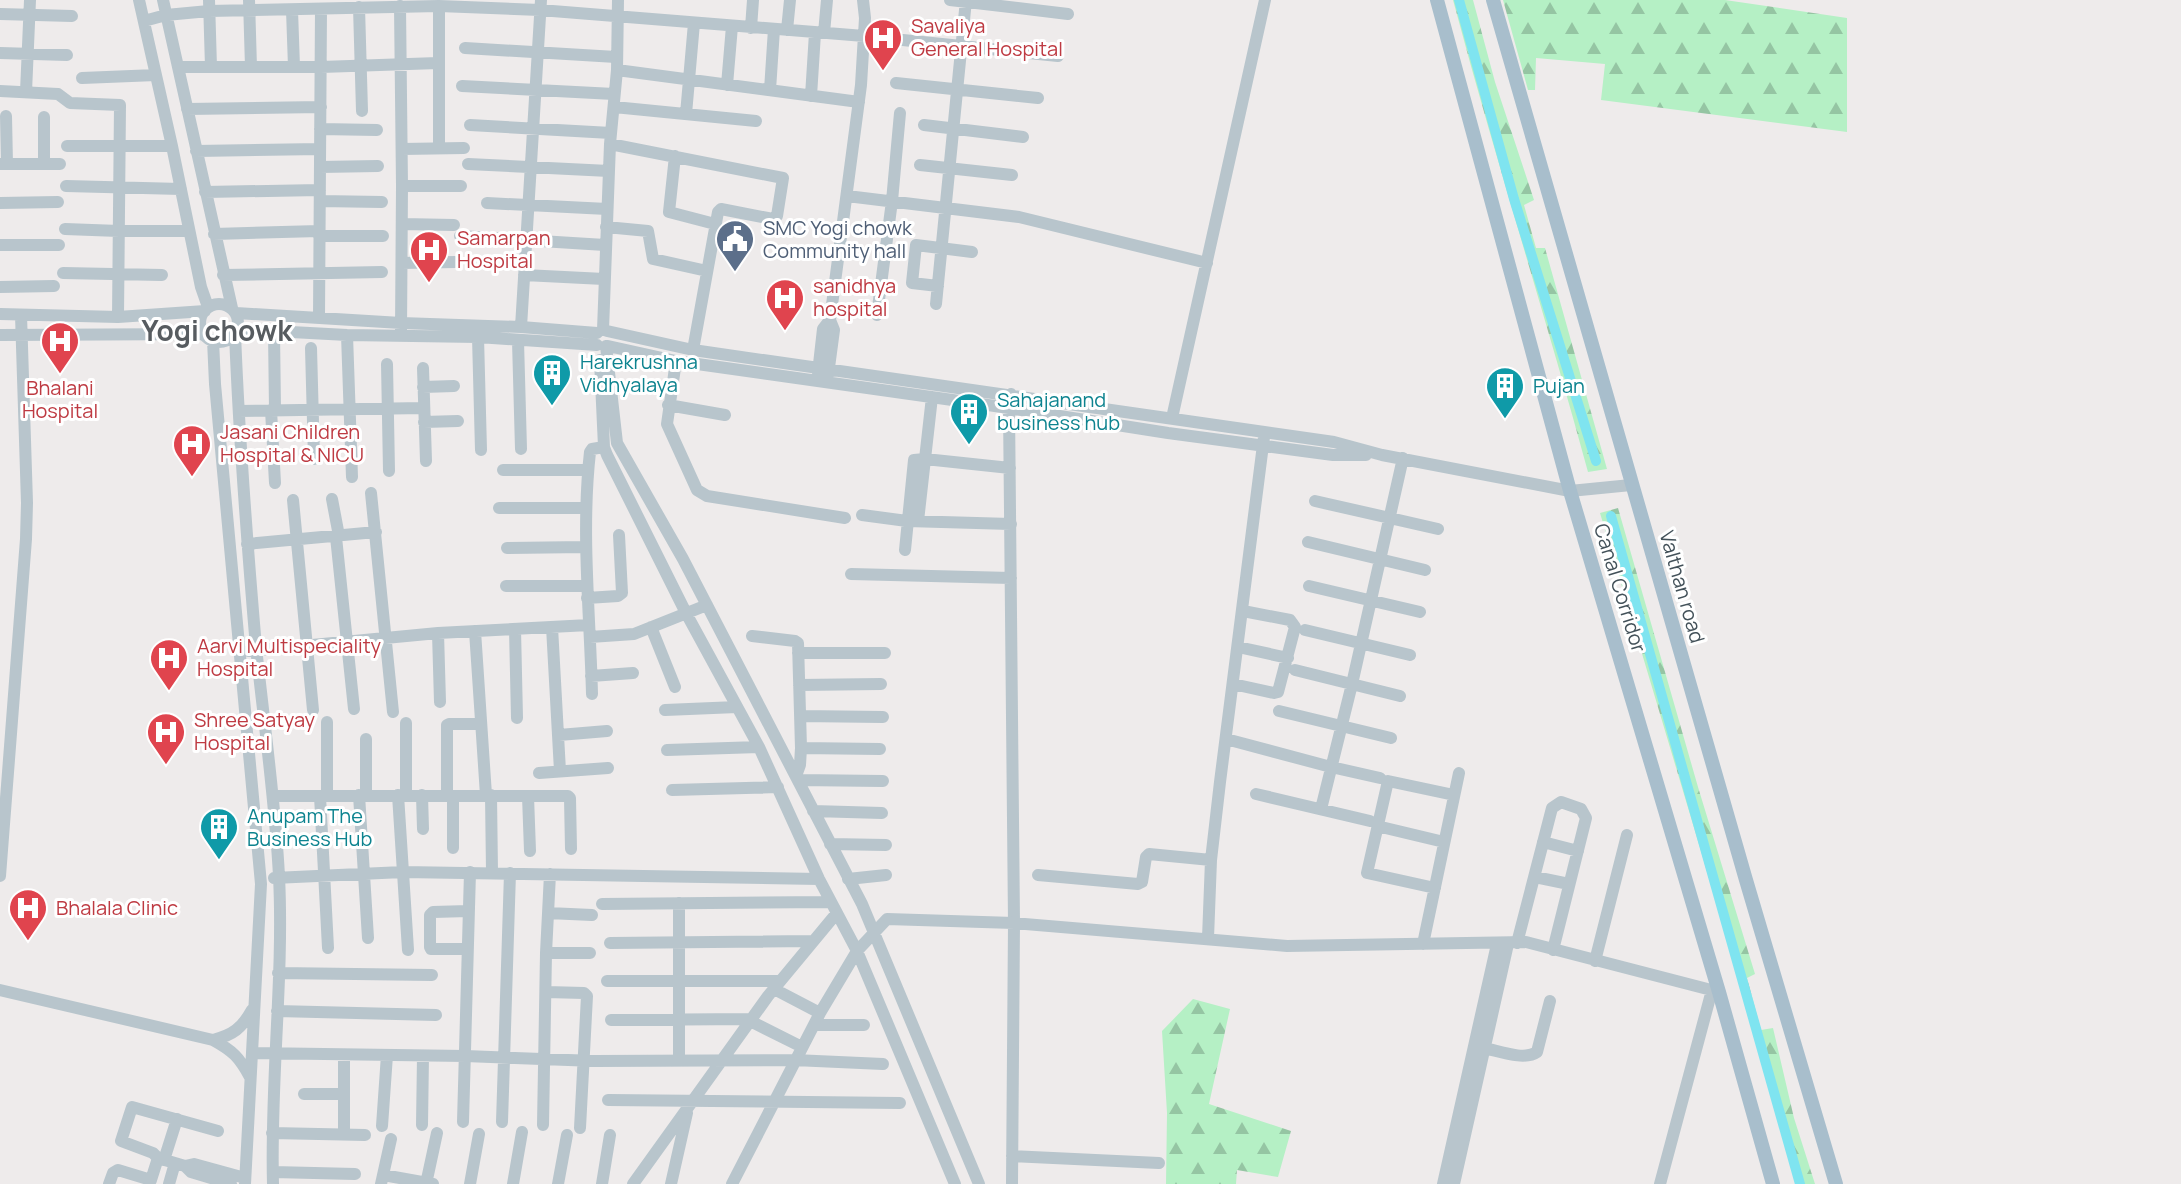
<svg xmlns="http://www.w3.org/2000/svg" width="2181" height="1184" viewBox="0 0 2181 1184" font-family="Manrope,sans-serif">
<defs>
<pattern id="forest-firs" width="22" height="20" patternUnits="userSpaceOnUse" patternTransform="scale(2)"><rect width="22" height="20" fill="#b5f0c5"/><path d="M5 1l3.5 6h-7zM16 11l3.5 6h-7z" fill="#95c5a3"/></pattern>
</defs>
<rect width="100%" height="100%" fill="#eeebeb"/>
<path fill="url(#forest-firs)" d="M 1453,0 L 1473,0 L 1495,82 L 1534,200 L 1524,205 L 1536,248 L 1545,248 L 1607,469 L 1588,472 C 1545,314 1495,158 1453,0 Z
M 1503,0 L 1725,0 L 1847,18 L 1847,132 L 1601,100 L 1605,64 L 1536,58 L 1535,90 L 1528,90 Z
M 1618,508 L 1698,787 L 1755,974 L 1747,978 L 1761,1030 L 1773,1028 L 1794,1118 L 1815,1184 L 1804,1184 L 1729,945 L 1600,513 Z
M 1193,999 L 1230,1009 L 1209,1104 L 1291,1131 L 1278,1177 L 1237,1170 L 1236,1184 L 1166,1184 L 1167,1113 L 1162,1031 Z"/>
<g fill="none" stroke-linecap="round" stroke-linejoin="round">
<path stroke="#7fe4f0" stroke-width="10" d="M 1459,0 L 1514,199 L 1596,461
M 1611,516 L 1800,1184"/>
<path stroke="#b8c5cc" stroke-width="12" d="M 139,0 L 172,146 L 201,287 L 208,307
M 163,0 L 232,308
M 209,0 L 211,67
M 249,0 L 251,67
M 950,0 L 1068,14
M 400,6 L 402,186 L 401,331
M 439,6 L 439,148
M 359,7 L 362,111
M 292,10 L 294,67
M 0,14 L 72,16
M 144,21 L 166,15 L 209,11 L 439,6 L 540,10 L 864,36 L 1058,56
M 751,28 L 753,0
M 787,30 L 790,0
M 824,33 L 827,0
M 465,48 L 616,57
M 0,53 L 67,55
M 178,67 L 321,67 L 438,63
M 617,70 L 859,102
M 82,78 L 156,75
M 896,83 L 1038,98
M 727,85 L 732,26
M 462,86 L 614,94
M 770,90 L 774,29
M 0,91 L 58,94 L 70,103 L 120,105 L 118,317
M 26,92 L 30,0
M 811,96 L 815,33
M 614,107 L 756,121
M 187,109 L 321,107
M 686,114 L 694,23
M 6,116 L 7,164
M 470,125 L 611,133
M 924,125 L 1023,137
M 320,129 L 377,130
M 610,144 L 783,178 L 777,216 L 773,219 L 721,209 L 718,212 L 693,350
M 67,146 L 172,146
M 402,149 L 464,148
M 196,151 L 320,149
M 675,156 L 669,212 L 715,224
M 0,164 L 60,164
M 44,164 L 44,117
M 468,164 L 609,171
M 920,165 L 1012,175
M 320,167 L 378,166
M 66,186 L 181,189
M 402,186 L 461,186
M 205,192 L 320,190
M 847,196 L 1019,217 L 1207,263
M 320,201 L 382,202
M 0,203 L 58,202
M 487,203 L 607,209
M 402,224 L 454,225
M 606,227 L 648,231 L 653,259 L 707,271
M 65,229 L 119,231 L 189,231
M 214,234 L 319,231
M 319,236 L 383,236
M 460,236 L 605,245
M 0,245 L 59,245
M 402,263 L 455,262
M 63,273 L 162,275
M 223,275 L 382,272
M 524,275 L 604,279
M 938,286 L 912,283 L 916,245 L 972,252
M 0,287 L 54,286
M 936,304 L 966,0
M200 323a19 19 0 1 1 38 0a19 19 0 1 1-38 0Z
M 236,313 L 401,323 L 521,327 L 597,333
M 0,314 L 118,317 L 205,311
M 877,315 L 892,201 L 900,113
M 319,317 L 321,9
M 521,327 L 541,0
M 237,329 L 347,335 L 478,337 L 597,345
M 603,330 L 610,144 L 617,70 L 618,0
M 607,331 L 693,350 L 1334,442 L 1382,455 L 1570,491 L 1631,485
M 274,332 L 275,410
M 235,333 C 239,438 247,542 256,647 C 264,723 275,799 279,876 C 284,978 270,1081 273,1184
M 0,335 L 204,334
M 347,335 L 352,477
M 478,337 L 481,450
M 213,340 L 215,384 L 261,884 L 245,1184
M 518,341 L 521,449
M 606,346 L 617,443 L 683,559 L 862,904 L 979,1184
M 608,346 L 676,361 L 1009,408 L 1168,433 L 1333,455 L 1366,455
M 311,348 L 314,459
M 600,360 L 604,447 L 607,455 L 686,613 L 759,747 L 819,879 L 857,951 L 955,1184
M 676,361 L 667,424 L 697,490 L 707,496 L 845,518
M 387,364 L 389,471
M 423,368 L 426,461
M 818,373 L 823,329 L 830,320 L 861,85 L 865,18 L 863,0
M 828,375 L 834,330 L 830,320
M 423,387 L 454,386
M 1011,394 L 1009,408 L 1014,923 L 1012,1184
M 668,405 L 725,415
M 271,410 L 275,483
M 239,411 L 423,408
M 1172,418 L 1265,0
M 424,422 L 458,421
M 503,470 L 588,470
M 371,493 L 393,712
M 332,499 L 339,536
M 293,500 L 313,710
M 1315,501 L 1438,529
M 499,508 L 586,508
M 862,515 L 907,521 L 1011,524
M 918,521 L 932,397
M 336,537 L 354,709
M 1308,542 L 1425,570
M 247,544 L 376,532
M 507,548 L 585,547
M 905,550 L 914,460 L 925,459 L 1010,468
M 851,574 L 1011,578
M 506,586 L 586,586
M 1309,586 L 1420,612
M 587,598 L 618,596 L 622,593 L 619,535
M 552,627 L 560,771
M 651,627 L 675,687
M 515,629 L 517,718
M 1305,630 L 1410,655
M 475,631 L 486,795
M 438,633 L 440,702
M 752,636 L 795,641 L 798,643 L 801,748 L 800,765 L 796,776
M 590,637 L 634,634 L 707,605
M 1238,647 L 1288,658
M 249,651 L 438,633 L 589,625
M 798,653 L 885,653
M 1295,670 L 1400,696
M 591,676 L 633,673
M 1233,684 L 1274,693 L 1278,692 L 1295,627 L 1290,620 L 1243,611
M 799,685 L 881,684
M 592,694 C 590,613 581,532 590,452 L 592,449 L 604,447
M 665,710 L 737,707
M 1279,711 L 1391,738
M 800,716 L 883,717
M 327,722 L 327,796
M 406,723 L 406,795
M 559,735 L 607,731
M 366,739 L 366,795
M 1226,739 L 1331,767 L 1380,778
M 801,748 L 880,749
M 667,750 L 759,747
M 539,773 L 608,768
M 798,780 L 883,781
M 672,790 L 778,787
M 1256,794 L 1370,821
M 359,795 L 368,938
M 398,795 L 408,950
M 422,795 L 423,829
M 491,795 L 492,872
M 273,796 L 568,796 L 570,798 L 571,849
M 320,796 L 328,948
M 447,796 L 447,725 L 449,724 L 481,724
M 453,796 L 453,848
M 528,796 L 530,851
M 1321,809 L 1352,684 L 1403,458
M 813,811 L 882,813
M 1377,826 L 1444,842
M 1543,842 L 1578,851
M 830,844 L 886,845
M 1038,875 L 1138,884 L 1142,882 L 1146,857 L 1149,854 L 1211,860
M 0,876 L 26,539 L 27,503 L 21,315
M 1535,877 L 1569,884
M 274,878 L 403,872 L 819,879
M 848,879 L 886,875
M 1435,888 L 1367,873 L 1388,781 L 1454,795
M 602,904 L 830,902
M 548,913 L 592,915
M 1208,938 L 1211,860 L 1220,782 L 1264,437
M 610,943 L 812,941
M 1517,943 L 1552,808 L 1561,802 L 1581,809 L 1586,818 L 1553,950
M 1423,944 L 1459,773
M 467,949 L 431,949 L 430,947 L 430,915 L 433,912 L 468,911
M 546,953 L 590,953
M 1595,961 L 1627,835
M 278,973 L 432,975
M 607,981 L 780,981
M 774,989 L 820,1013
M 0,990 L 213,1040 C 233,1051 239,1057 250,1077
M 546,992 L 584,993 L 587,996 L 580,1128
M 277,1011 L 436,1015
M 611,1020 L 751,1019
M 750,1021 L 802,1047
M 814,1025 L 864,1025
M 213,1040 C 233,1035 242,1028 252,1010
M 1484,1048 C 1499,1051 1524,1061 1537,1052 L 1550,1001
M 252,1053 L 465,1056 L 595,1061 L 794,1060 L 883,1064
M 679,1060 L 679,903
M 304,1094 L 344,1094
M 608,1100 L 900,1103
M 463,1122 L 470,872
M 502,1122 L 510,873
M 422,1125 L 423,1056
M 543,1125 L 546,953 L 550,874
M 382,1126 L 387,1055
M 272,1133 L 365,1135
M 344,1134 L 344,1055
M 1012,1156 L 1159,1163
M 158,1158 L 153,1153 L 121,1141 L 132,1107 L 218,1131
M 164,1160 L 177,1119
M 273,1172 L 355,1174
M 383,1175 L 433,1184
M 151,1180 L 158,1158 L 185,1166
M 109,1184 L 113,1173 L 118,1170 L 151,1180 L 149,1184
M 169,1184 L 175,1163
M 231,1184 L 191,1172 L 185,1166 L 194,1164 L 245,1178
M 381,1184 L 391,1139
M 426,1184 L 437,1133
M 470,1184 L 479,1134
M 513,1184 L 522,1132
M 558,1184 L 567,1135
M 602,1184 L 610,1135
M 633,1184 L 768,996 L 836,914
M 671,1184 L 687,1113
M 732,1184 L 820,1013 L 857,951 L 887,919 L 1014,923 L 1287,946 L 1526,942 L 1719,992
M 1443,1184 L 1497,944
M 1454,1184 L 1508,944
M 1660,1184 L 1712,990"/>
<path stroke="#a8becc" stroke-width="14" d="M 1437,0 L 1570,491 L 1719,992 L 1773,1184
M 1493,0 L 1746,880 L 1836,1184"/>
</g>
<defs>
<g id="hospital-pin" transform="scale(2)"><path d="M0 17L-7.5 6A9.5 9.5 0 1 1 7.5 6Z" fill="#e0444e" stroke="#fff"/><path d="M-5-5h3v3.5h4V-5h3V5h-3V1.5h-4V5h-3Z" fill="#fff"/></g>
<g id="civic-pin" transform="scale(2)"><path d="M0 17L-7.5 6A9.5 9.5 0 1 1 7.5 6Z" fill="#5c6f8a" stroke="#fff"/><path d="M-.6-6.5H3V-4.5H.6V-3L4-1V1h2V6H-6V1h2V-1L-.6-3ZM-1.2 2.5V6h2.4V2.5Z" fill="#fff"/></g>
<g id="building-pin" transform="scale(2)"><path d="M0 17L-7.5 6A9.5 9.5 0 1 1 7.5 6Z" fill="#0f9aa8" stroke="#fff"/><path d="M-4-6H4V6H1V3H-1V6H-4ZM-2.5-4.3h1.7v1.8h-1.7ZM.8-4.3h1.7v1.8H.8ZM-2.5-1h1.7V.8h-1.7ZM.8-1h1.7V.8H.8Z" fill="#fff"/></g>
</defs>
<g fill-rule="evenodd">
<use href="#hospital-pin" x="883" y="38"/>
<use href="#civic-pin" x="735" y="239"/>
<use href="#hospital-pin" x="429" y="250"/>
<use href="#hospital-pin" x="785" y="298"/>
<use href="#hospital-pin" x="60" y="341"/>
<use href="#building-pin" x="552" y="373"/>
<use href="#building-pin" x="1505" y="386"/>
<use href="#building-pin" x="969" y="412"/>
<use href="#hospital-pin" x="192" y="444"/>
<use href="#hospital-pin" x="169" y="658"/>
<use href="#hospital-pin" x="166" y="732"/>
<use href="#building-pin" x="219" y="827"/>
<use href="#hospital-pin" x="28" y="908"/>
</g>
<g text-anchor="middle" stroke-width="6" stroke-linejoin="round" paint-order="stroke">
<g font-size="20" fill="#be3a42" stroke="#fff" text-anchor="start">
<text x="911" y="33">Savaliya<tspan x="911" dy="23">General Hospital</tspan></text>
<text x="457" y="245">Samarpan<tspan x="457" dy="23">Hospital</tspan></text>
<text x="813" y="293">sanidhya<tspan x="813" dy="23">hospital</tspan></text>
<text x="60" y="395" text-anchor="middle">Bhalani<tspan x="60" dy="23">Hospital</tspan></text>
<text x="220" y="439">Jasani Children<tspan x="220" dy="23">Hospital &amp; NICU</tspan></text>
<text x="197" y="653">Aarvi Multispeciality<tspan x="197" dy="23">Hospital</tspan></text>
<text x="194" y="727">Shree Satyay<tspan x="194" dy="23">Hospital</tspan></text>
<text x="56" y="915">Bhalala Clinic</text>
</g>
<g font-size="20" fill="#4e5e75" stroke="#fff" text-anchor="start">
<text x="763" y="235">SMC Yogi chowk<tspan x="763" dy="23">Community hall</tspan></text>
</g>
<g font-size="20" fill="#0d838f" stroke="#fff" text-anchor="start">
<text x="580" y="369">Harekrushna<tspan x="580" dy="23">Vidhyalaya</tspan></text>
<text x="1533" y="393">Pujan</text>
<text x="997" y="407">Sahajanand<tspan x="997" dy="23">business hub</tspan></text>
<text x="247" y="823">Anupam The<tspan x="247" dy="23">Business Hub</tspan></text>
</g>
<g font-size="20" fill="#435159" stroke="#fff">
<text transform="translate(1682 587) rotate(74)" y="7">Valthan road</text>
<text transform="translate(1620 588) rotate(73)" y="7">Canal Corridor</text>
</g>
<g font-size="28" font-weight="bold" fill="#575c60" stroke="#fff">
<text x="217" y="341">Yogi chowk</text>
</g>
</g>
</svg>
